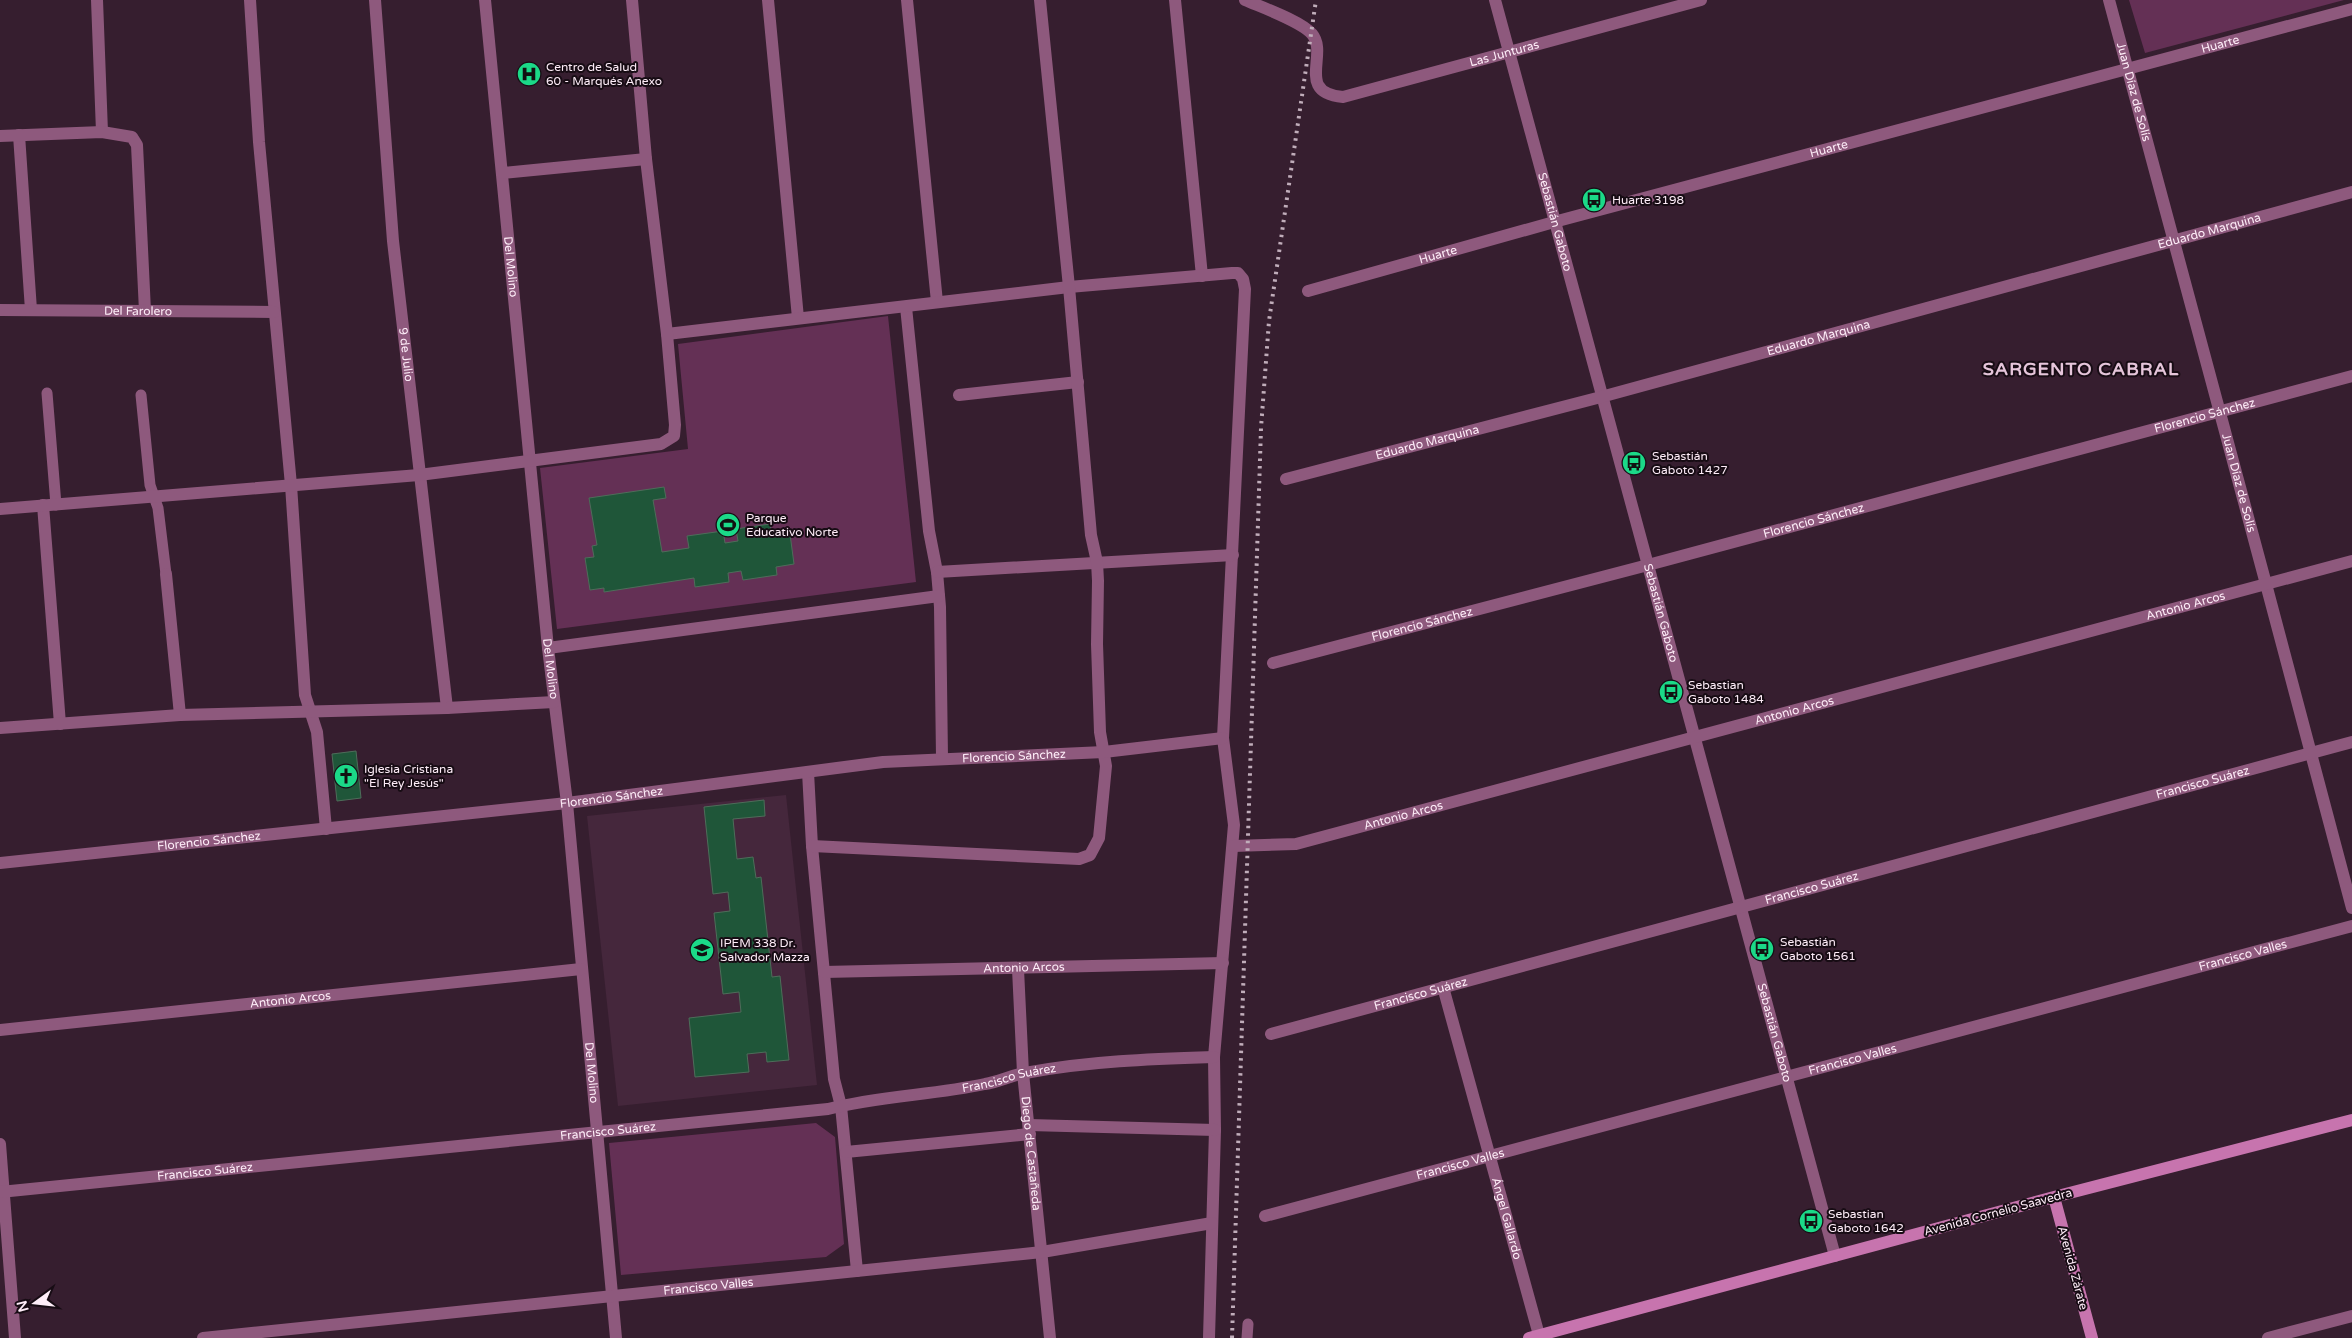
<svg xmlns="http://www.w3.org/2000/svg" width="2352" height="1338" viewBox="0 0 2352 1338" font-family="'Varela Round',sans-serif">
<rect width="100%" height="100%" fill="#361e2f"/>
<path fill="#45273c" d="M 786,795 L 817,1085 L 618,1106 L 587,816 Z"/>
<path fill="#643055" d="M 2129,0 L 2344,0 L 2145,53 Z
M 888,316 L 916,582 L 557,629 L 540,468 L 688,449 L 678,344 Z
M 816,1123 L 835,1137 L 844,1244 L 826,1257 L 621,1275 L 609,1143 Z"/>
<path fill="#1f5639" stroke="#4e6d5a" d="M 664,487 L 666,498 L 653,500 L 662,552 L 689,548 L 687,536 L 723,531 L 725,543 L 738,541 L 736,529 L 770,524 L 772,537 L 790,534 L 794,564 L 776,567 L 777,575 L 743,580 L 741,571 L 728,573 L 729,582 L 695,587 L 694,578 L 604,592 L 604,588 L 590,590 L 585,558 L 594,557 L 592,546 L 597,545 L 589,498 Z
M 356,751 L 361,798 L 337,801 L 332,754 Z
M 764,800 L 765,816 L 733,819 L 737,859 L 753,857 L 756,878 L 761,877 L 772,977 L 780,976 L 789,1060 L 767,1062 L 766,1052 L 747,1054 L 749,1072 L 695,1077 L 689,1018 L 741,1012 L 739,992 L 723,994 L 714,913 L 730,911 L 728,892 L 713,894 L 704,807 Z"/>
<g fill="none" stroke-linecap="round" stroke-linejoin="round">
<path stroke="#8e597d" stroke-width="11" d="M 47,393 L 56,505
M 141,395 L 150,485 L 158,508 L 166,574
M 1247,1338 L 1248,1324"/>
<g stroke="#8e597d" stroke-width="12">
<path d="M 97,0 L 102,132"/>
<path d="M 250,0 L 259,142 L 291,485 L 305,695 L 317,732 L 326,829"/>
<path id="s1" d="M 375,0 L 393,241 L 447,708"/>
<path id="s2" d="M 485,0 L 548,648 L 567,803 L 616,1338"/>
<path d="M 768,0 L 798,318"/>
<path d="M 907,0 L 937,302"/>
<path d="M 1175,0 L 1202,276"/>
<path id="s3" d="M 1245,0 C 1261,7 1301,21 1312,34 C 1329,54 1295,93 1343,97 L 1701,0"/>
<path id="s4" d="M 1495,0 L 1835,1256"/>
<path id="s5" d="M 2109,0 C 2191,303 2272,605 2352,908"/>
<path d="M 19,135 L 31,310"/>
<path d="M 0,136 L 102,132 L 132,137 L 137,145 L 145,311"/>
<path d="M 502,173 L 646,159"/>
<path id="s6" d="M 1308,291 L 1554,222 L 2352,9"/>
<path d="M 906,307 L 929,531 L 937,572 L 940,607 L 942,758"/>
<path id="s7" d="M 0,310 L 274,312"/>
<path d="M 667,334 L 1069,287 L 1232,273 L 1238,273 L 1243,279 L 1245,289 L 1223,738 L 1234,825 L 1214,1057 L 1215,1130 L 1209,1338"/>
<path d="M 959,395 L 1078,382"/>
<path id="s8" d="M 1286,479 L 1601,397 L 2352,192"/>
<path d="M 43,505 L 60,724"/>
<path d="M 0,509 L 419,475 L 661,444 L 674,436 L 675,425 L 667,334 L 646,159 L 632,0"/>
<path d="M 937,572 L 1233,555"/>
<path d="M 166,574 L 180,715"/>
<path d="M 548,648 L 939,596"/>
<path id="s9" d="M 1273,663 L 1648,565 L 2352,376"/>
<path d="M 0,728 L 180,715 L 447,708 L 554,702"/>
<path d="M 808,772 L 812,846 L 834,1079 L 841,1106 L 857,1271"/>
<path d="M 812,846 L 1079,859 L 1090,855 L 1099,838 L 1106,766 L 1100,732 L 1097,644 L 1098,581 L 1097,562 L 1091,535 L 1069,287 L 1040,0"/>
<path id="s10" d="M 1233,846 L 1296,844 L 2352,561"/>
<path id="s11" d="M 0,863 L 567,803 L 883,762 L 1104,752 L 1223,738"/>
<path id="s12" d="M 1018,969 L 1023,1073 L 1050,1338"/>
<path id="s13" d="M 824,972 L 1223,963"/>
<path id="s14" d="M 1443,987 L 1539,1335"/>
<path id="s15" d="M 0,1030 L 581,969"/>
<path id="s16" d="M 1271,1034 L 2352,742"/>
<path d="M 1029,1125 L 1215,1130"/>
<path d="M 0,1144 L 15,1338"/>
<path d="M 846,1152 L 1030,1134"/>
<path id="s17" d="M 0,1192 L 828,1109 C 879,1096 933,1095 985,1084 C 999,1082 1012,1075 1025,1073 C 1088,1061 1151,1059 1214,1057"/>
<path id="s18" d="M 1265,1216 L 2352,926"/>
<path id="s19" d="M 203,1338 L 1042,1252 L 1212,1223"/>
<path d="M 2268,1338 L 2352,1316"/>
</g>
<path stroke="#c774ae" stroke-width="12" d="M 2054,1197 L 2092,1338
M 1529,1338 L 2054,1197 L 2352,1120"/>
<path stroke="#c0adba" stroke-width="4" stroke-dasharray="2.5 5" stroke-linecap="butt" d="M 1232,1338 L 1261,428 L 1269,321 L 1316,0"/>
</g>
<defs>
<g id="hospital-disc" transform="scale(1.25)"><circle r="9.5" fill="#1bd988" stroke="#170c14"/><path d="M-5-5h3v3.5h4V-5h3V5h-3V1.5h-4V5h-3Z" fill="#111"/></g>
<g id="bus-disc" transform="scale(1.25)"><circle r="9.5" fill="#1bd988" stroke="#170c14"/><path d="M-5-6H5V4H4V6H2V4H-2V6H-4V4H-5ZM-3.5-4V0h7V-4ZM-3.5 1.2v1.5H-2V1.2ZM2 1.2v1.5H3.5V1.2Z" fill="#111"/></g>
<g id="stadium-disc" transform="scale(1.25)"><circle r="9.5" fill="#1bd988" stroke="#170c14"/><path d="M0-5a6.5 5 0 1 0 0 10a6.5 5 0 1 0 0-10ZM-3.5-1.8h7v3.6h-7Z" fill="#111"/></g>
<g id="church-disc" transform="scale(1.25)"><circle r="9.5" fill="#1bd988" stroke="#170c14"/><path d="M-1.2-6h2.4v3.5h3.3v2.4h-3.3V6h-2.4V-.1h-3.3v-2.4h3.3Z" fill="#111"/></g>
<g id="school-disc" transform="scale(1.25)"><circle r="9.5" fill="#1bd988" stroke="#170c14"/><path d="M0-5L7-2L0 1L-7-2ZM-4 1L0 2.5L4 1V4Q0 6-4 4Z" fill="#111"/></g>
</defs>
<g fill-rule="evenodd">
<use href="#hospital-disc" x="529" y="74"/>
<use href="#bus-disc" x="1594" y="200"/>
<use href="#bus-disc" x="1634" y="463"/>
<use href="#stadium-disc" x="728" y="525"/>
<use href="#bus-disc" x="1671" y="692"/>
<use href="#church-disc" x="346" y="776"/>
<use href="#bus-disc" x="1762" y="949"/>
<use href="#school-disc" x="702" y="950"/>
<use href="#bus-disc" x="1811" y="1221"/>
</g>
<g text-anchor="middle" stroke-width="4" stroke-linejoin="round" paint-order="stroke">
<g font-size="12" fill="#feedf8" stroke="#170c14">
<text dy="4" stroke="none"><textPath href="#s6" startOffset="945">Huarte</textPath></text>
<text dy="4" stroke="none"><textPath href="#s3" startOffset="324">Las Junturas</textPath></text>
<text dy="4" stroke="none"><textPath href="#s5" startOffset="95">Juan Díaz de Solís</textPath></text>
<text dy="4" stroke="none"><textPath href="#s6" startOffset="540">Huarte</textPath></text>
<text dy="4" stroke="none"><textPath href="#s4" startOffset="230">Sebastián Gaboto</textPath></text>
<text dy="4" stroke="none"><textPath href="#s8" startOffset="956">Eduardo Marquina</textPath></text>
<text dy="4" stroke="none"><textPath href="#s6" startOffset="135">Huarte</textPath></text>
<text dy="4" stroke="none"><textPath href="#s2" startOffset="268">Del Molino</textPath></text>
<text dy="4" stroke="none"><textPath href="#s7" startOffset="138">Del Farolero</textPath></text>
<text dy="4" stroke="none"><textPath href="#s8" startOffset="551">Eduardo Marquina</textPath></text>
<text dy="4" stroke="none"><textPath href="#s1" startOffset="356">9 de Julio</textPath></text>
<text dy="4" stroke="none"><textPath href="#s9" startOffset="964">Florencio Sánchez</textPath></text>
<text dy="4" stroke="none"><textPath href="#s8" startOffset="146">Eduardo Marquina</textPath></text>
<text dy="4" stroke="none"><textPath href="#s5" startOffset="500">Juan Díaz de Solís</textPath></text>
<text dy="4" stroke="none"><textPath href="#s9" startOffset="559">Florencio Sánchez</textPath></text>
<text dy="4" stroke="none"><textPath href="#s10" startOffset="984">Antonio Arcos</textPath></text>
<text dy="4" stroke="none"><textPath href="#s4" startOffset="635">Sebastián Gaboto</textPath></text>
<text dy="4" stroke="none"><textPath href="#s9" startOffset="154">Florencio Sánchez</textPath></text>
<text dy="4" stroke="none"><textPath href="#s2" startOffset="672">Del Molino</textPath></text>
<text dy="4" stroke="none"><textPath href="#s10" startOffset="579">Antonio Arcos</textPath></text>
<text dy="4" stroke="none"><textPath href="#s11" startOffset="1020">Florencio Sánchez</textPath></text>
<text dy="4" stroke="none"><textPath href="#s16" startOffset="965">Francisco Suárez</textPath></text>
<text dy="4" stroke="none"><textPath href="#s11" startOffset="615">Florencio Sánchez</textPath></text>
<text dy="4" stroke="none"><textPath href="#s10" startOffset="174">Antonio Arcos</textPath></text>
<text dy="4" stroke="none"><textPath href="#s11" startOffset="210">Florencio Sánchez</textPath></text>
<text dy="4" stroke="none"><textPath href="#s16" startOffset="560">Francisco Suárez</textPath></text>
<text dy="4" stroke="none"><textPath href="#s18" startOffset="1012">Francisco Valles</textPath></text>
<text dy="4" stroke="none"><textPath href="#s13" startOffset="200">Antonio Arcos</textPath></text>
<text dy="4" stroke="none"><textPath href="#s16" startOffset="155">Francisco Suárez</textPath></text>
<text dy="4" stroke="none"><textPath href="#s15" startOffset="292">Antonio Arcos</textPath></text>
<text dy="4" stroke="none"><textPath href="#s4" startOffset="1070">Sebastián Gaboto</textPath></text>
<text dy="4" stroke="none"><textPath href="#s18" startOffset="608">Francisco Valles</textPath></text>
<text dy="4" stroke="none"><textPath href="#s2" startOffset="1078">Del Molino</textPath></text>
<text dy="4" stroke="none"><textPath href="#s17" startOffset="1016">Francisco Suárez</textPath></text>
<text dy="4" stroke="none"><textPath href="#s17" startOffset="611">Francisco Suárez</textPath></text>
<text dy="4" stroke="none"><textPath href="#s12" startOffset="185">Diego de Castañeda</textPath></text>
<text dy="4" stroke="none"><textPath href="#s18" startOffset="202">Francisco Valles</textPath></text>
<text dy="4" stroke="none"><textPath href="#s17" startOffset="206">Francisco Suárez</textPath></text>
<text transform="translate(1998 1212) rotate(-15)" y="4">Avenida Cornelio Saavedra</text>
<text dy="4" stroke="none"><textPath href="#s14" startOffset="240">Ángel Gallardo</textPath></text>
<text transform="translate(2073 1268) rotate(75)" y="4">Avenida Zárate</text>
<text dy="4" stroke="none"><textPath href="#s19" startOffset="508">Francisco Valles</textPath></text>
</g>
<g font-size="12" fill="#feedf8" stroke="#170c14" text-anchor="start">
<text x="546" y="71">Centro de Salud<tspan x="546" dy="14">60 - Marqués Anexo</tspan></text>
<text x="1612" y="204">Huarte 3198</text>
<text x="1652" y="460">Sebastián<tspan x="1652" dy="14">Gaboto 1427</tspan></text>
<text x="746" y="522">Parque<tspan x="746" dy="14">Educativo Norte</tspan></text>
<text x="1688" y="689">Sebastian<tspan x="1688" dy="14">Gaboto 1484</tspan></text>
<text x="364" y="773">Iglesia Cristiana<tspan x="364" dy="14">"El Rey Jesús"</tspan></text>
<text x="1780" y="946">Sebastián<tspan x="1780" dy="14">Gaboto 1561</tspan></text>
<text x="720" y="947">IPEM 338 Dr.<tspan x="720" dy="14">Salvador Mazza</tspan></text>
<text x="1828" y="1218">Sebastian<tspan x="1828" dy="14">Gaboto 1642</tspan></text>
</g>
<g font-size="18" font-weight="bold" letter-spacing="1" fill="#e5c5da" stroke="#170c14">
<text x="2081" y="375">SARGENTO CABRAL</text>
</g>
</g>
<g transform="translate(35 1303) rotate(255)" stroke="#170c14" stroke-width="4" paint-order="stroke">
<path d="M0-4L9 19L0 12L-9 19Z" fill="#feedf8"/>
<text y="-8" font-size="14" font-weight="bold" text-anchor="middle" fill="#feedf8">N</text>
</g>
</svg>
